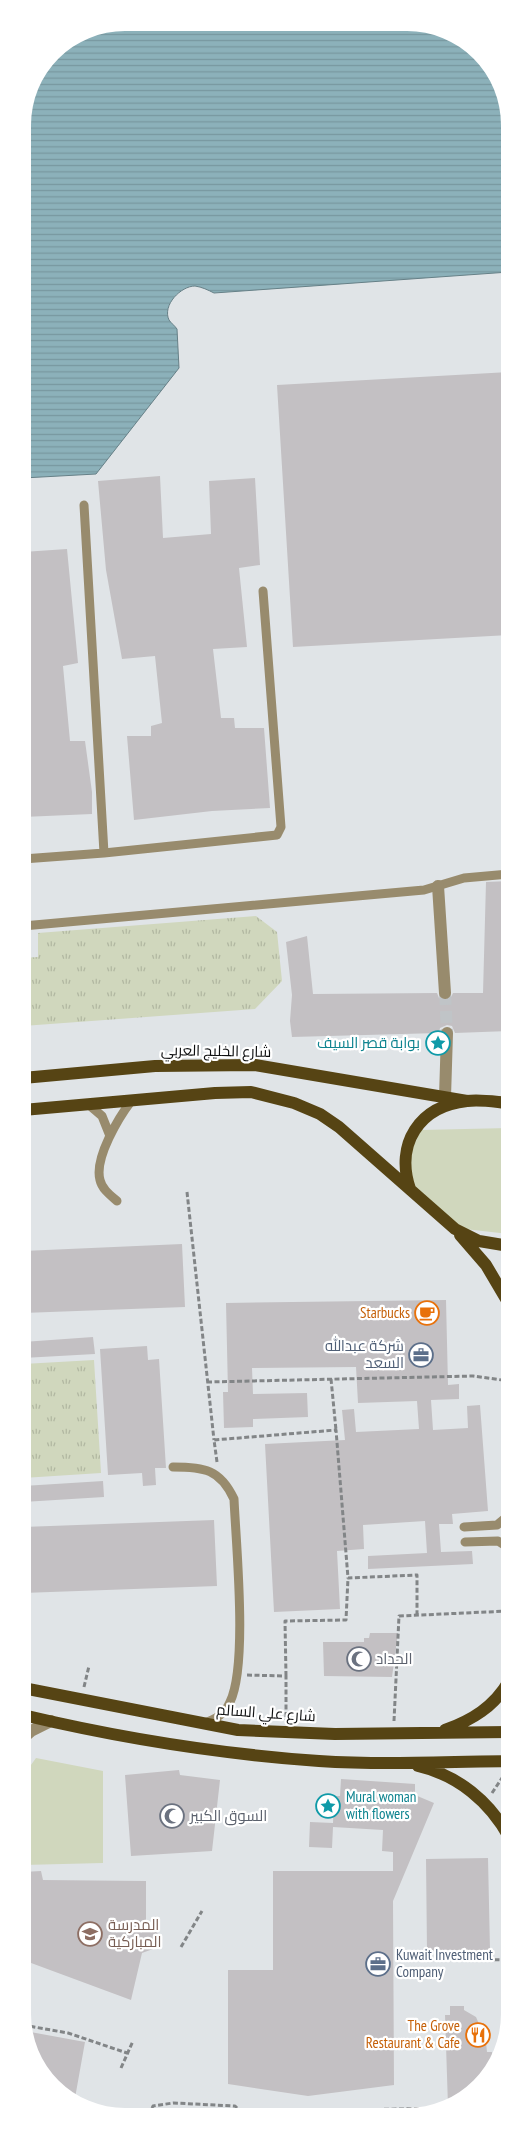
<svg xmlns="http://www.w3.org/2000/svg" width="532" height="2139" viewBox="0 0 532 2139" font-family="'PT Sans Narrow',Cairo,sans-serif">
<defs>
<pattern id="grass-tufts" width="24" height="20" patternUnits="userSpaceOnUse" patternTransform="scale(1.25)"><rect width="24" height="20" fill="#d0d7bd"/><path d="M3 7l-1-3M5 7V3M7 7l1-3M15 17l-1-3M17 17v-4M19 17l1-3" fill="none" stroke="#b1b7a1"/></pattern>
<pattern id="water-rules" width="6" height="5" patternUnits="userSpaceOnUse" patternTransform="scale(1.25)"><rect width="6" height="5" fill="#8cb1ba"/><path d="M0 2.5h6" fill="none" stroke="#78979f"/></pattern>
</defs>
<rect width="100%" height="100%" fill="#e0e4e7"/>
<path fill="url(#grass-tufts)" d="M 256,916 L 277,932 L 282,981 L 255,1009 L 23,1026 L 23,958 L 38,957 L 38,933 Z
M 94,1360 L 101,1473 L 23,1478 L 23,1364 Z"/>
<path fill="#d0d7bd" d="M 509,1128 L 509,1234 L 456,1228 L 412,1189 L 410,1154 L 421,1130 Z
M 36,1758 L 103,1771 L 103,1863 L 23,1865 L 23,1776 Z"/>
<path fill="url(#water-rules)" stroke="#668087" d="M 125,23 L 427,25 L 480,53 L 509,111 L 509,272 L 214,293 C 208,290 202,287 195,286 C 181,286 162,305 169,320 C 171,323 175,326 177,329 L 179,368 L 96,474 L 23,478 L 23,119 L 30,86 L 53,52 L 86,30 Z"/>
<path fill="#c3c0c3" d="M 509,372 L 509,635 L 293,647 L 277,385 Z
M 160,476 L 163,538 L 211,534 L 209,481 L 255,478 L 260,565 L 239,568 L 247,647 L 213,649 L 221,718 L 234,718 L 235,728 L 264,728 L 270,808 L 212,811 L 134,820 L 127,736 L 151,736 L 151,726 L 162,723 L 155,656 L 122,659 L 106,570 L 98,481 Z
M 67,549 L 78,663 L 63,666 L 70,741 L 85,741 L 92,792 L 92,814 L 23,817 L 23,552 Z
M 509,881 L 509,1031 L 455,1033 L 452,1026 L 447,1025 L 440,1028 L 439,1033 L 292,1037 L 290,1021 L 292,995 L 286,942 L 307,936 L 313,994 L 437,993 L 439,998 L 445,1001 L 450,999 L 453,993 L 483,993 L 486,882 Z
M 182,1244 L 185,1307 L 23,1313 L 23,1251 Z
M 446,1300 L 448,1385 L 459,1384 L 459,1399 L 431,1400 L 433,1430 L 468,1428 L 467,1406 L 480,1405 L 488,1511 L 452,1514 L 453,1524 L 439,1524 L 441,1552 L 472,1551 L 473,1564 L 368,1569 L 368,1556 L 427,1553 L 425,1521 L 363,1525 L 364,1549 L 337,1551 L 340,1609 L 274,1612 L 265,1444 L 345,1440 L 342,1410 L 354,1409 L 356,1432 L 419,1429 L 417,1401 L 358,1403 L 356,1367 L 252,1368 L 253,1394 L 307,1393 L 308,1417 L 253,1419 L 253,1427 L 224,1428 L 223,1392 L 228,1392 L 226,1303 Z
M 93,1337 L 95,1354 L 23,1358 L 23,1342 Z
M 147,1346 L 148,1360 L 159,1359 L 166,1468 L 155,1468 L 156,1485 L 143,1486 L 142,1473 L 108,1475 L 100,1349 Z
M 103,1481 L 104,1497 L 23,1502 L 23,1486 Z
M 214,1520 L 217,1586 L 23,1593 L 23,1527 Z
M 370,1633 L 398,1633 L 392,1677 L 324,1676 L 323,1642 L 364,1642 L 364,1638 L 369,1638 Z
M 179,1770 L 180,1775 L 220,1780 L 212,1851 L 131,1856 L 125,1775 Z
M 341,1779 L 415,1784 L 415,1795 L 434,1803 L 393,1901 L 394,2085 L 308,2096 L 228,2084 L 228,1970 L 273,1970 L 273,1871 L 393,1871 L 393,1852 L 382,1851 L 383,1830 L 333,1827 L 332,1848 L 309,1847 L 310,1822 L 333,1823 L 334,1796 L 340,1796 Z
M 488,1858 L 490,1950 L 427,1951 L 426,1859 Z
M 41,1871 L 43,1880 L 146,1881 L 146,1921 L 157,1931 L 158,1938 L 153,1949 L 142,1953 L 131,2000 L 23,1960 L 23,1872 Z
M 450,2006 L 464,2006 L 464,2010 L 476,2017 L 479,2024 L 484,2023 L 487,2052 L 492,2052 L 492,2061 L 484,2082 L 458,2103 L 448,2106 L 445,2015 L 450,2015 Z
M 25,2031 L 85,2042 L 75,2098 L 48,2082 Z"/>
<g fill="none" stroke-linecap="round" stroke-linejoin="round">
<path stroke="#c0c4c7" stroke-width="12" stroke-dasharray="12 6" stroke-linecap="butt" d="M 445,993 L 447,1033"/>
<path stroke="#828587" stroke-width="3" stroke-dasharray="5 2.5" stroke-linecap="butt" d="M 187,1192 L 214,1440
M 331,1379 L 336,1430
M 207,1382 L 473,1376 L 509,1381
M 217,1462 L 214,1440 L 336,1430 L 348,1578 L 417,1575 L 417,1615
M 247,1675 L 286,1676 L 286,1720
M 286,1676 L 285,1621 L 346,1620 L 348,1578
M 84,1687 L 89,1666
M 394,1721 L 399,1616 L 509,1611
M 492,1793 L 504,1775
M 181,1947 L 202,1911
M 427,1958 L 509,1960
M 23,2025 L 68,2033 L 127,2053
M 121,2068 L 133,2041
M 309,2111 L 444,2108
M 149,2115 L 153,2106 L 173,2103 L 235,2106 L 244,2115"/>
<path stroke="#988b6d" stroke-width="9" d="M 104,853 L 277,835 L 281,827 L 263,591
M 23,859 L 104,853 L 84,505
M 23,926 L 424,890 L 464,878 L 509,874
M 88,1104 L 102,1116 L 110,1136
M 117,1201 C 110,1195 102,1189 100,1180 C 94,1158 119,1117 132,1100
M 173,1467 C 204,1467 220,1469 234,1499 C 236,1545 248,1665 230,1702 C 225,1714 216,1719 204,1723
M 464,1527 L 497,1525 L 509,1515
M 465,1542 L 498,1541 L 509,1548"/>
<path stroke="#988b6d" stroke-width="12" d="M 438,886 L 445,993
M 445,1097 L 447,1033"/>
<path stroke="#988b6d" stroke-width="12" d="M 23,1738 L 31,1731 L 51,1721"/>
<path stroke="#564414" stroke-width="12" d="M 23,1078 L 155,1066 L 255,1065 L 467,1101
M 23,1110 L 215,1093 L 251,1092 L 294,1103 L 320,1114 L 339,1127 L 455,1229 L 479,1241 L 509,1246
M 410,1189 C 395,1144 419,1106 467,1101 C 480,1099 496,1102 509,1103
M 460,1235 L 486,1265 L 509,1304
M 23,1688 L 238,1730 L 335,1734 L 509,1732
M 23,1715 C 120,1738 220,1754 319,1761 C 382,1765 446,1762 509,1761
M 445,1730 C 472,1720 494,1707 509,1681
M 418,1766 C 458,1775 490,1802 509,1837"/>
</g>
<defs>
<g id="sight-ring" transform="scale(1.25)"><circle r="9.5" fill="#fff" stroke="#0f9aa8" stroke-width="1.5"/><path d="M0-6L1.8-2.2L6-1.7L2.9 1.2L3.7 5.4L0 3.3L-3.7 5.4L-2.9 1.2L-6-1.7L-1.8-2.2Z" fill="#0f9aa8"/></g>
<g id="cafe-ring" transform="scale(1.25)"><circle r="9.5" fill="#fff" stroke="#e8710a" stroke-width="1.5"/><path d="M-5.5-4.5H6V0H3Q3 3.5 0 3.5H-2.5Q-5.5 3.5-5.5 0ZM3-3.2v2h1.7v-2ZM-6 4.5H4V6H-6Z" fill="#e8710a"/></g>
<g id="office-ring" transform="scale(1.25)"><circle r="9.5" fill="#fff" stroke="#5c6f8a" stroke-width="1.5"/><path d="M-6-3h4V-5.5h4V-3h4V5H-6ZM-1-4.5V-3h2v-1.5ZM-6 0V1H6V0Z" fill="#5c6f8a"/></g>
<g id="mosque-ring" transform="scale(1.25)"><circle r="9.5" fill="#fff" stroke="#6b7280" stroke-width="1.5"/><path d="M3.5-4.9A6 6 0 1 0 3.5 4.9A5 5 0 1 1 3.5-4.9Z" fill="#6b7280"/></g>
<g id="school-ring" transform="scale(1.25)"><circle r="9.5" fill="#fff" stroke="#8d6e63" stroke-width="1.5"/><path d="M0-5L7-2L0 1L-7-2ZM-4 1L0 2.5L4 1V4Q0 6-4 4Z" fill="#8d6e63"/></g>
<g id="restaurant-ring" transform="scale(1.25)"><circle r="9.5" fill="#fff" stroke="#e8710a" stroke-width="1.5"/><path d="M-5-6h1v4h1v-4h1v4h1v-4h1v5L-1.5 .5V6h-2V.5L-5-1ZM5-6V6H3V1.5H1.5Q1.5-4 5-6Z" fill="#e8710a"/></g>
</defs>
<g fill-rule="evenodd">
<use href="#sight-ring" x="438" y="1043"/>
<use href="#cafe-ring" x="427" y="1313"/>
<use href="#office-ring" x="421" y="1355"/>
<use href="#mosque-ring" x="359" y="1659"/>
<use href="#sight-ring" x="328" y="1806"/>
<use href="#mosque-ring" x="172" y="1816"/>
<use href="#school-ring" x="90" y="1934"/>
<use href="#office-ring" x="378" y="1964"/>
<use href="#restaurant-ring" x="478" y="2035"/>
</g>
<g text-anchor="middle" stroke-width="4.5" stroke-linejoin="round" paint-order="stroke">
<g font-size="15" fill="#0d838f" stroke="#fff" text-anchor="end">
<text x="420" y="1048">بوابة قصر السيف</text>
<text x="346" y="1802" text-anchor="start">Mural woman<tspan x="346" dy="17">with flowers</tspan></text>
</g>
<g font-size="15" fill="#0e0f10" stroke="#fff">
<text transform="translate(216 1051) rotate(1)" y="5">شارع الخليج العربي</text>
<text transform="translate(266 1713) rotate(4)" y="5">شارع علي السالم</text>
</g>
<g font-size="15" fill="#c56008" stroke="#fff" text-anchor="end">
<text x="410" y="1318">Starbucks</text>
<text x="460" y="2031">The Grove<tspan x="460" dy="17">Restaurant &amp; Cafe</tspan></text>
</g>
<g font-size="15" fill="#4e5e75" stroke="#fff" text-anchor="end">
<text x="404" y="1351">شركة عبدالله<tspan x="404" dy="17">السعد</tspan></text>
<text x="396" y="1960" text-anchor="start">Kuwait Investment<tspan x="396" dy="17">Company</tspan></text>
</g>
<g font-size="15" fill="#5b616d" stroke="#fff" text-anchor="start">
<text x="376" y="1664">الحداد</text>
<text x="190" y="1821">السوق الكبير</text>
</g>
<g font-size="15" fill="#785e54" stroke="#fff" text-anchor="start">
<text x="108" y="1930">المدرسة<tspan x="108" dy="17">المباركية</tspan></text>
</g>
</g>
<path d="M0 0H532V2139H0ZM125 31H407A94 94 0 0 1 501 125V2014A94 94 0 0 1 407 2108H125A94 94 0 0 1 31 2014V125A94 94 0 0 1 125 31Z" fill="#fff" fill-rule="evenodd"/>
</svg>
